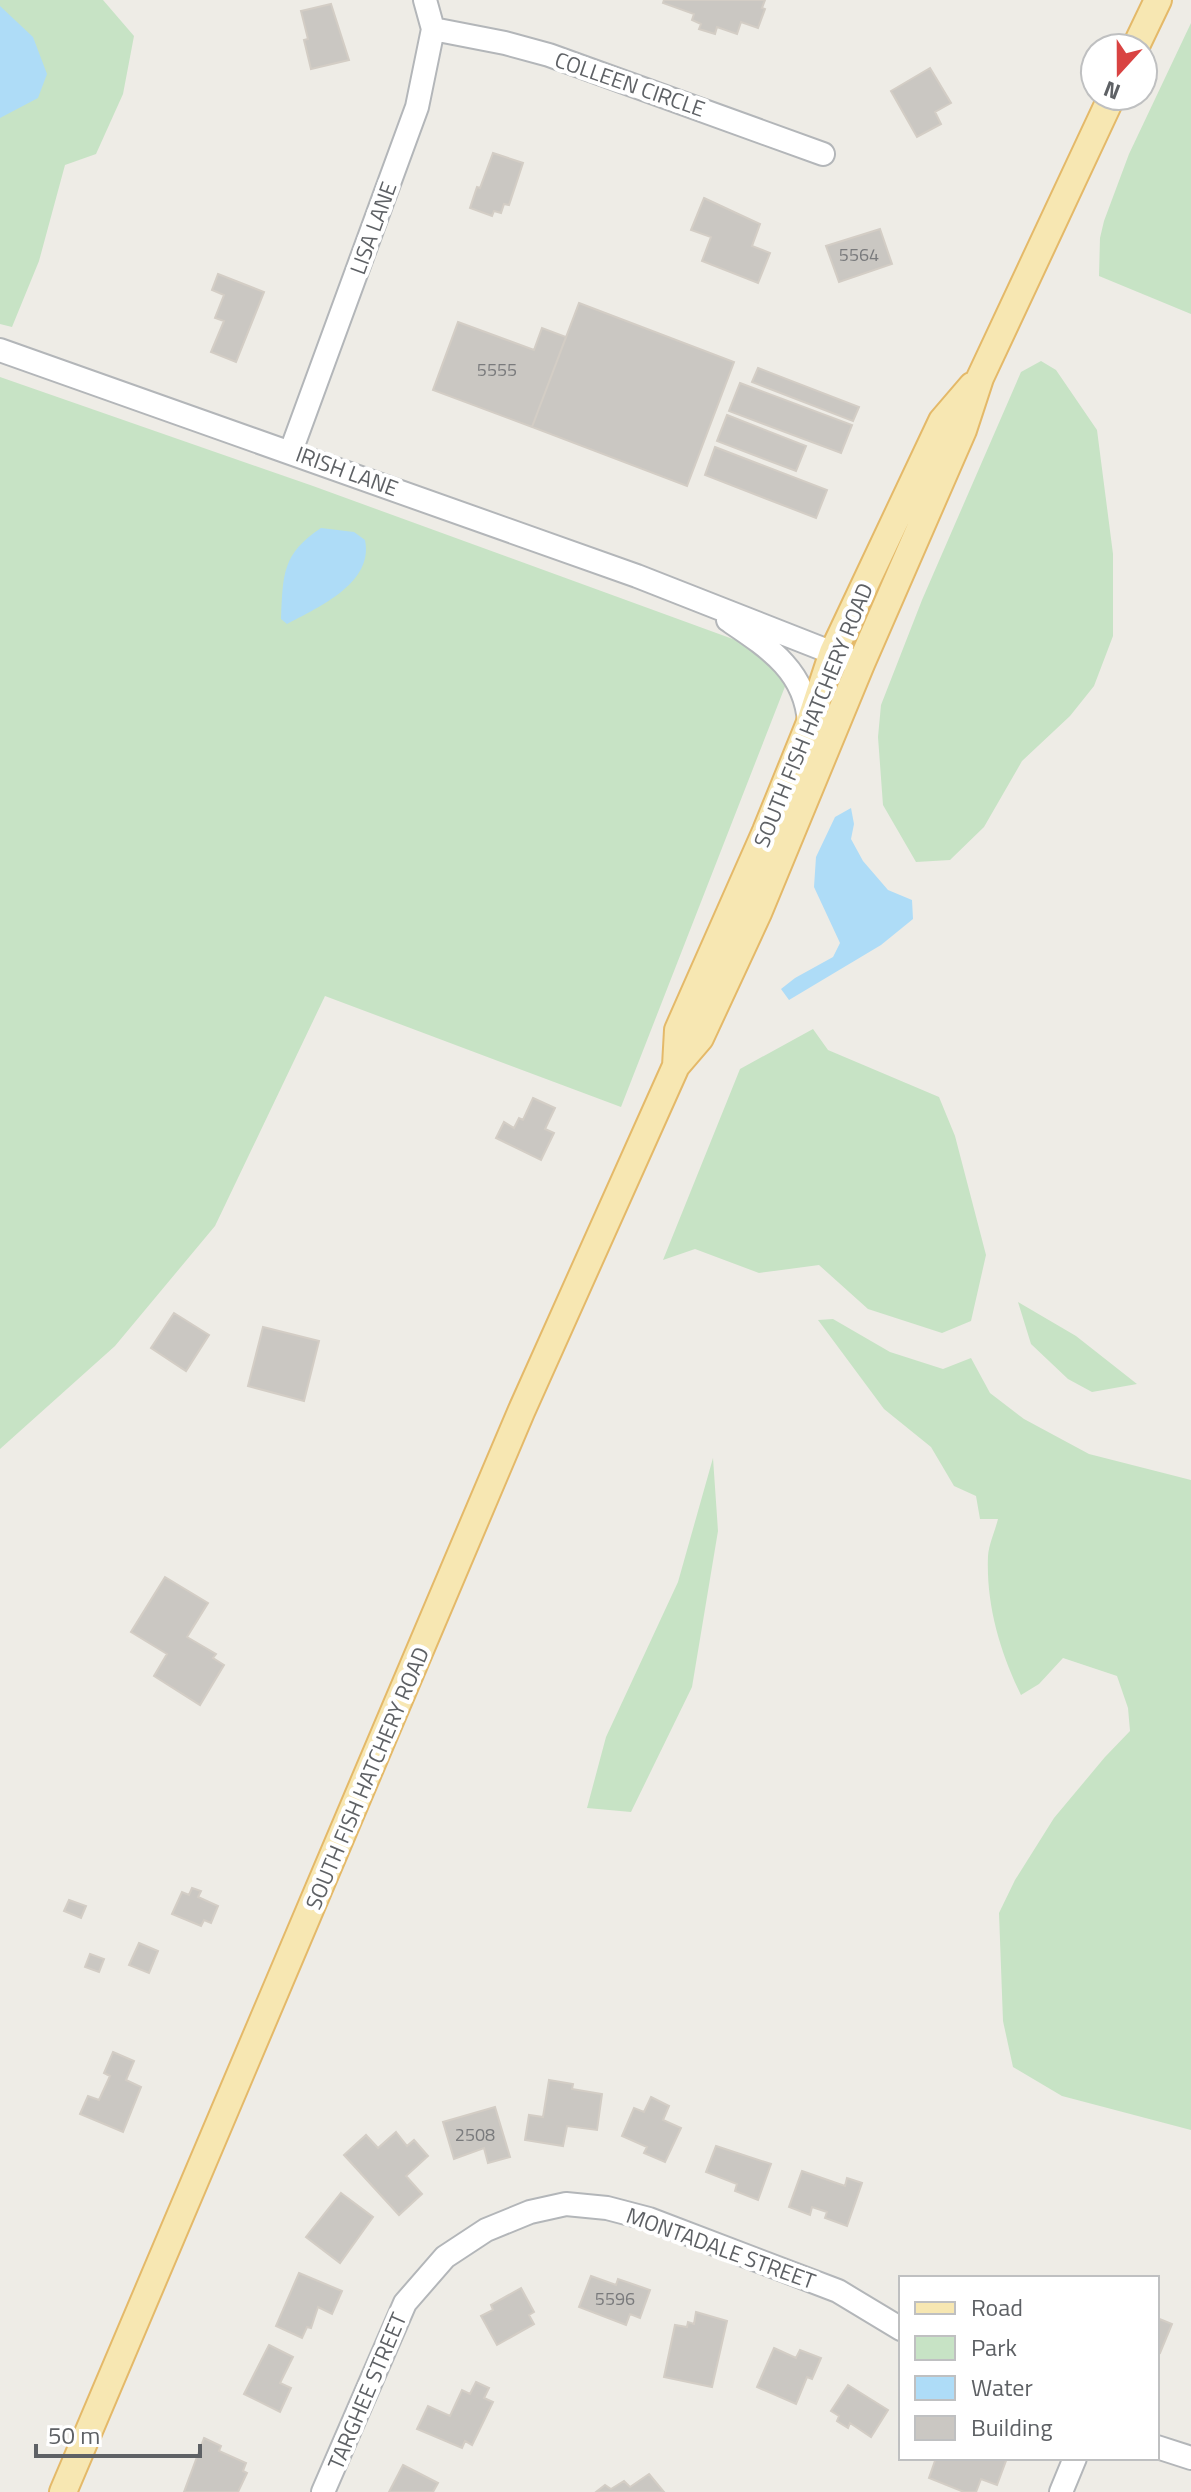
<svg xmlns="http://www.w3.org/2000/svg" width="1191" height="2492" viewBox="0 0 1191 2492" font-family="'Titillium Web',sans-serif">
<rect width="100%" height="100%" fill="#eeece6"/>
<path fill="#c7e3c5" d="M 0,0 L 103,0 L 134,36 L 123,94 L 96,154 L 65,165 L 39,261 L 12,327 L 0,324 Z
M 1191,23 L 1191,314 L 1099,276 L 1100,238 L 1104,221 L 1129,154 Z
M 1041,361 L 1056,370 L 1097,430 L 1113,554 L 1113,636 L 1094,686 L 1070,716 L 1022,761 L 984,827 L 950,860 L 916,862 L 883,805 L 878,737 L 881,705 L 922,600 L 1021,372 Z
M 0,377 L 313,486 L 741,642 L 771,664 L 786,684 L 621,1107 L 325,996 L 215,1226 L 115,1346 L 0,1449 Z
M 813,1029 L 828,1050 L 939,1097 L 955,1136 L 986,1255 L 971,1321 L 942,1333 L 868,1309 L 819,1265 L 759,1273 L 695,1249 L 663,1260 L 740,1069 Z
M 1018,1302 L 1076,1336 L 1137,1384 L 1092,1392 L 1068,1379 L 1031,1344 Z
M 833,1319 L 890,1352 L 943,1369 L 971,1358 L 990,1393 L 1024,1419 L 1089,1454 L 1191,1480 L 1191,2130 L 1062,2096 L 1013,2067 L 1003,2021 L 999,1913 L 1015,1880 L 1054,1818 L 1105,1757 L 1130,1731 L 1128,1708 L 1117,1676 L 1063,1658 L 1039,1684 L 1021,1695 C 1000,1652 986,1605 988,1556 C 989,1544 995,1531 998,1519 L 980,1519 L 976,1496 L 954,1486 L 931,1447 L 884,1409 L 818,1320 Z
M 713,1458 L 718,1531 L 692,1687 L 631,1812 L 587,1808 L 606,1737 L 678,1582 Z"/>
<path fill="#aedcf7" d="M 0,6 L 33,37 L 47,74 L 38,98 L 0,118 Z
M 321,528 L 354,532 L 365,540 C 374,583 319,607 287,624 L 281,619 C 283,574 282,554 321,528 Z
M 851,808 L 854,824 L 851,839 L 863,861 L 888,890 L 912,900 L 913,919 L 881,945 L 789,1000 L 781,989 L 795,978 L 833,957 L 840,943 L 814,887 L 816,857 L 835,817 Z"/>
<path fill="#cac7c2" stroke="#d3cdc5" stroke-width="2" d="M 664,0 L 765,0 L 762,8 L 765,9 L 758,28 L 741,22 L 737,34 L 717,27 L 715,34 L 699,29 L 701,24 L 692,20 L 694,14 L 663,3 Z
M 331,4 L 349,60 L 311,69 L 304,40 L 308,39 L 301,11 Z
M 930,68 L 951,103 L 935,112 L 941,124 L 917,137 L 891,91 Z
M 493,153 L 523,163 L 509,205 L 504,204 L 501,213 L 494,211 L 492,216 L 470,208 L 477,187 L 480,188 Z
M 704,198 L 760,224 L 752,246 L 770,253 L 758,283 L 702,261 L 711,237 L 691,230 Z
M 880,229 L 892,264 L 839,282 L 826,246 Z
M 218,274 L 264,292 L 236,362 L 211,352 L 224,321 L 215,318 L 224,295 L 212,290 Z
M 579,303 L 734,362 L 687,486 L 532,427 Z
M 458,322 L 534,350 L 542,328 L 566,337 L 532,427 L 433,390 Z
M 758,368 L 859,407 L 853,421 L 752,382 Z
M 740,383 L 852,425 L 841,453 L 729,411 Z
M 727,415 L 806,446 L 796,471 L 717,441 Z
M 715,447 L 827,490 L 816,518 L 705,475 Z
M 533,1098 L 555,1108 L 545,1129 L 554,1133 L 541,1160 L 496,1138 L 504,1122 L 514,1128 L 519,1118 L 523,1120 Z
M 174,1313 L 209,1335 L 186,1371 L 151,1348 Z
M 263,1327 L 319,1341 L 304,1401 L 248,1386 Z
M 165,1577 L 208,1603 L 187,1637 L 216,1654 L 213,1658 L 224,1665 L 200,1705 L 154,1676 L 167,1654 L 131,1632 Z
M 192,1888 L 201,1891 L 198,1897 L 218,1906 L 211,1923 L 204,1920 L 201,1926 L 172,1914 L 182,1892 L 189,1895 Z
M 69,1900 L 86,1906 L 81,1918 L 64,1911 Z
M 139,1943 L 158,1951 L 149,1973 L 129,1965 Z
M 90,1954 L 104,1959 L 99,1972 L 85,1967 Z
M 113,2052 L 134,2061 L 126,2080 L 141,2087 L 123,2132 L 80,2114 L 88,2096 L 99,2100 L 110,2076 L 104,2073 Z
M 549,2080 L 573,2084 L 572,2089 L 602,2094 L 597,2130 L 567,2126 L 563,2146 L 525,2140 L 529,2115 L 543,2117 Z
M 651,2097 L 669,2106 L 663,2120 L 681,2128 L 665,2162 L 644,2153 L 647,2147 L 622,2136 L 634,2108 L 644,2112 Z
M 495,2107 L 510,2157 L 488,2163 L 484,2148 L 454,2159 L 443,2122 Z
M 396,2132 L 407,2146 L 414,2140 L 428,2156 L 406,2176 L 422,2194 L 399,2215 L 344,2155 L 366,2135 L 378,2148 Z
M 716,2146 L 771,2164 L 758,2200 L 735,2191 L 737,2184 L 706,2172 Z
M 802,2171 L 845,2186 L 847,2178 L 862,2183 L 847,2226 L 825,2218 L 827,2212 L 812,2207 L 810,2215 L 789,2207 Z
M 341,2193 L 373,2217 L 340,2263 L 306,2237 Z
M 299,2273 L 342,2291 L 332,2314 L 318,2307 L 311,2328 L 307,2327 L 302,2338 L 276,2326 Z
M 591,2276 L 616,2285 L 618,2279 L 650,2290 L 640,2318 L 630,2314 L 626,2325 L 579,2307 Z
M 521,2288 L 534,2312 L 529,2315 L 534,2324 L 497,2345 L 481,2316 L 493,2310 L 491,2305 Z
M 696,2312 L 727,2321 L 712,2387 L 664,2377 L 675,2325 L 687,2327 L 688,2322 L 694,2324 Z
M 1157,2318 L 1172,2324 L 1160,2353 L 1157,2352 Z
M 269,2345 L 293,2357 L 280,2383 L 291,2388 L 280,2412 L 244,2394 Z
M 774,2348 L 796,2358 L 800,2350 L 821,2358 L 812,2379 L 807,2377 L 796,2404 L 757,2387 Z
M 476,2382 L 489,2388 L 484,2398 L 493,2402 L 472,2445 L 465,2441 L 462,2448 L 417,2429 L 428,2406 L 450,2416 L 462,2390 L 470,2394 Z
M 848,2385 L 888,2410 L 871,2437 L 850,2423 L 848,2428 L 837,2421 L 839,2416 L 831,2411 Z
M 204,2438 L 221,2446 L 219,2451 L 246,2463 L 243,2471 L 247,2473 L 238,2492 L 184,2492 Z
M 936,2458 L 1007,2458 L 997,2485 L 981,2479 L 976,2492 L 964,2492 L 929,2478 Z
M 403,2465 L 438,2483 L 433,2492 L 389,2492 Z
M 649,2474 L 664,2492 L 596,2492 L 605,2485 L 611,2489 L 624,2481 L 630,2487 Z"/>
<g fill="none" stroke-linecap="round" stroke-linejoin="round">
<g stroke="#b3b6b9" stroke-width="26">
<path id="minor" d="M 433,29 L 505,43 L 549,55 L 823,154
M 0,350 L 637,576 L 861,664
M 291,451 L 417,107 L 433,29 L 425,0
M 728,620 C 768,647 806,671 809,723
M 1157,2447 L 1191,2458
M 323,2492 L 405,2303 L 445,2257 L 486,2230 L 530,2212 L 566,2204 L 607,2208 L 649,2219 L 838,2291 L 901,2329
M 1061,2492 L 1075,2458"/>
</g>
<g stroke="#e4b969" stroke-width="30">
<path id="major" d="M 1135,48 L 1158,0
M 676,1066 L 678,1030 L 766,831 L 809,725 L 833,652 L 942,421 L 972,386
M 63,2492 L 521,1412 L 676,1066 L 700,1038 L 758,913 L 861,664 L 963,430 L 980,378 L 1112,96"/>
</g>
<use href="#minor" stroke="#fff" stroke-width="22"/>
<use href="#major" stroke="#f7e7b2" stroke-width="26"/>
</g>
<g text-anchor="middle" stroke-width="8" stroke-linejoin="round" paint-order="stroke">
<g font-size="18" fill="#797a7c">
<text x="859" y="261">5564</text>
<text x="497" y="376">5555</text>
<text x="475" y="2141">2508</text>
<text x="615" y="2305">5596</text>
</g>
<g font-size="22" fill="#5e6165" stroke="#fff">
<text transform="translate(630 84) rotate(19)" y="8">COLLEEN CIRCLE</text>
<text transform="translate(373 228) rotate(-70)" y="8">LISA LANE</text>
<text transform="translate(347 471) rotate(20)" y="8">IRISH LANE</text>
<text transform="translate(813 715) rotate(-68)" y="8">SOUTH FISH HATCHERY ROAD</text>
<text transform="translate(367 1778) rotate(-67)" y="8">SOUTH FISH HATCHERY ROAD</text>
<text transform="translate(721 2248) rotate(20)" y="8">MONTADALE STREET</text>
<text transform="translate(367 2391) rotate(-67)" y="8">TARGHEE STREET</text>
</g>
</g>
<rect x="899" y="2276" width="260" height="184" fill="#ffffff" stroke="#bfc0c1" stroke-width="2"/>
<rect x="915" y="2302" width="40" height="12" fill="#f7e7b2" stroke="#bfc0c1" stroke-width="2"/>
<text x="971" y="2316" font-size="24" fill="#5e6165">Road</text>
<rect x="915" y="2336" width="40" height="24" fill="#c7e3c5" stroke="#bfc0c1" stroke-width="2"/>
<text x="971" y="2356" font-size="24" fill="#5e6165">Park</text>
<rect x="915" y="2376" width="40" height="24" fill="#aedcf7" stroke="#bfc0c1" stroke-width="2"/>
<text x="971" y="2396" font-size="24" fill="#5e6165">Water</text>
<rect x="915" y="2416" width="40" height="24" fill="#cac7c2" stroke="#bfc0c1" stroke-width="2"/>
<text x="971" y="2436" font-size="24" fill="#5e6165">Building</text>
<g transform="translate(1119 72) rotate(201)"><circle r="38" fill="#ffffff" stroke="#bfc0c1" stroke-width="2"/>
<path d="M0-6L14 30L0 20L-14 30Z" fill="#d94342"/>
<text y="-12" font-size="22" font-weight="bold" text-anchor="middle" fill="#5e6165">N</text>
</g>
<path d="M36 2444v12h164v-12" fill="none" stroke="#5e6165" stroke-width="4"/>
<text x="48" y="2444" font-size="24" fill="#5e6165" stroke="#ffffff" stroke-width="6" paint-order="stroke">50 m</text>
</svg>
